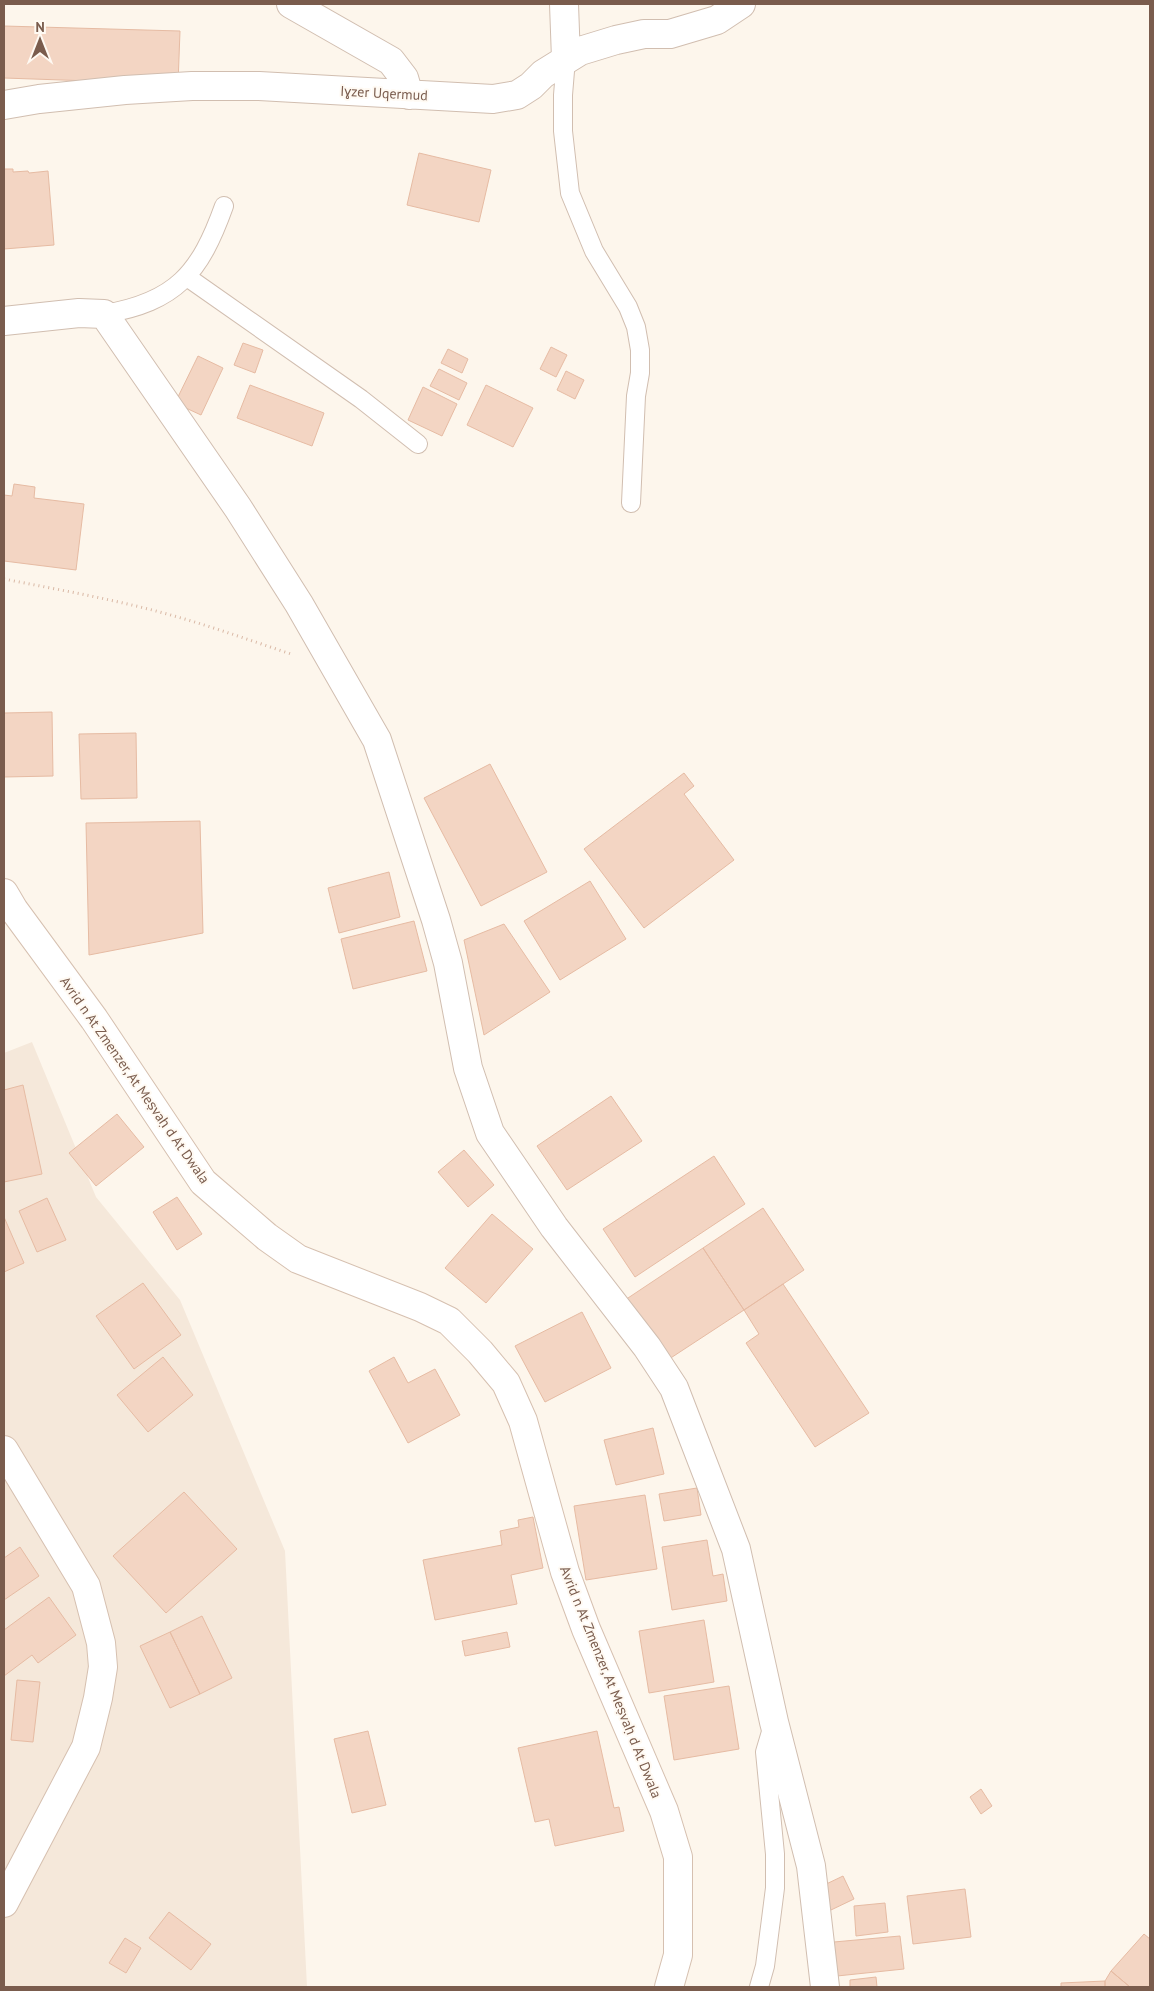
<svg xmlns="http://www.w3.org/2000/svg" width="1154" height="1991" viewBox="0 0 1154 1991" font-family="'PT Sans',sans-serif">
<rect width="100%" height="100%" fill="#fdf6ec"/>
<path fill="#f5e8da" d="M 32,1042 L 96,1197 L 180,1300 L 285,1551 L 307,1987 L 4,1987 L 4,1053 Z"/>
<path fill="#f3d5c3" stroke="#e6bba3" d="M 4,26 L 180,31 L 178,84 L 4,78 Z
M 419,153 L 491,170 L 479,222 L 407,205 Z
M 4,169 L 13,169 L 13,172 L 28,171 L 29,173 L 48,171 L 54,245 L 4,249 Z
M 243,343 L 263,350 L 255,373 L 234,365 Z
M 551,347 L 567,355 L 556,377 L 540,369 Z
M 448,349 L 468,359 L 462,373 L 441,363 Z
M 198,356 L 223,368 L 201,415 L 175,403 Z
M 439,369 L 467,383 L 459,400 L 430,386 Z
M 566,371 L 584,380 L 575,399 L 557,390 Z
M 250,385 L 324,413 L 312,446 L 237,418 Z
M 486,385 L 533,408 L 513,447 L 467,425 Z
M 423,387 L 457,404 L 442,436 L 408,420 Z
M 14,484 L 35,487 L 34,498 L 84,504 L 76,570 L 4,561 L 4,495 L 12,496 Z
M 52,712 L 53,776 L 4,777 L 4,713 Z
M 136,733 L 137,798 L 81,799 L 79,734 Z
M 490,764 L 547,872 L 481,906 L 424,798 Z
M 684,773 L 694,786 L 684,794 L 734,860 L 644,928 L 584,849 Z
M 200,821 L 203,933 L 89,955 L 86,823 Z
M 389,872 L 400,917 L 339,933 L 328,888 Z
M 590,881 L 626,939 L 560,980 L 524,921 Z
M 414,921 L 427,971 L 353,989 L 341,939 Z
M 504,924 L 550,992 L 484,1035 L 464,940 Z
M 23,1085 L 42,1174 L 4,1182 L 4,1090 Z
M 611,1096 L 642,1141 L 567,1190 L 537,1146 Z
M 117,1114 L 144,1147 L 96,1186 L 69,1153 Z
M 464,1150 L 494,1185 L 468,1207 L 438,1172 Z
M 714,1156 L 745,1204 L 635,1277 L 603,1229 Z
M 177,1197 L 202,1234 L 177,1250 L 153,1212 Z
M 47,1198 L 66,1240 L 37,1252 L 19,1211 Z
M 763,1208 L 804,1270 L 744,1310 L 703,1248 Z
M 492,1214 L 533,1249 L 486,1303 L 445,1268 Z
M 4,1217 L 24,1263 L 4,1272 Z
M 703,1248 L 744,1310 L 660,1365 L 619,1304 Z
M 143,1283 L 181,1335 L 134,1369 L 96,1316 Z
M 783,1284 L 869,1413 L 815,1447 L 746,1343 L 759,1334 L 744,1310 Z
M 582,1312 L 611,1368 L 545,1402 L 515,1346 Z
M 163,1357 L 193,1395 L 148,1432 L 117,1395 Z
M 394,1357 L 408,1383 L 435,1369 L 460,1415 L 408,1443 L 369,1371 Z
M 653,1428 L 664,1474 L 616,1485 L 604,1440 Z
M 697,1488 L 701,1515 L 664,1521 L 659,1494 Z
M 184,1492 L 237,1549 L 166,1613 L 113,1556 Z
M 645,1495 L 657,1569 L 586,1580 L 574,1506 Z
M 533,1517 L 543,1568 L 511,1575 L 517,1604 L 435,1620 L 423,1560 L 502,1545 L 500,1531 L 519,1527 L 518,1520 Z
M 707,1540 L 713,1576 L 723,1574 L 727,1601 L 672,1610 L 662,1547 Z
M 20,1547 L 39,1576 L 4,1600 L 4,1558 Z
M 49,1597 L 76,1635 L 38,1663 L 32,1655 L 4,1676 L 4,1630 Z
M 202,1616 L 232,1678 L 200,1694 L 170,1632 Z
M 704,1620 L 714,1682 L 649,1693 L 639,1631 Z
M 170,1632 L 200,1694 L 170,1708 L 140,1646 Z
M 507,1632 L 510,1647 L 465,1656 L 462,1641 Z
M 17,1680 L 40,1682 L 33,1742 L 11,1740 Z
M 729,1686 L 739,1749 L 674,1760 L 664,1696 Z
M 368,1731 L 386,1805 L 352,1813 L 334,1739 Z
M 597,1731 L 614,1808 L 619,1807 L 624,1831 L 555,1846 L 549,1819 L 535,1822 L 518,1748 Z
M 981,1789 L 992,1806 L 981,1814 L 970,1797 Z
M 843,1876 L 854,1899 L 831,1910 L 820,1887 Z
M 965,1889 L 971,1937 L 913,1944 L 907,1896 Z
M 885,1903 L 888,1932 L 856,1936 L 854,1906 Z
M 169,1912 L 211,1944 L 191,1970 L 149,1938 Z
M 1144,1934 L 1150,1939 L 1150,1987 L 1130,1987 L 1111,1971 Z
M 900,1936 L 904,1969 L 837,1976 L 834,1942 Z
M 125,1938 L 141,1948 L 126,1973 L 109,1963 Z
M 1111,1971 L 1130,1987 L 1105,1987 L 1105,1981 Z
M 876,1977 L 877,1987 L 850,1987 L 850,1980 Z
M 1105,1981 L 1105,1987 L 1061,1987 L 1061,1983 Z"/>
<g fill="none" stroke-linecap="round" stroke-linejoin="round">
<g stroke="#d1beb0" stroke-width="20">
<path id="lane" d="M 566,59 L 563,95 L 563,131 L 570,193 L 594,251 L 628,307 L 636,327 L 640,350 L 640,373 L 636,396 L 631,503
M 187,277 L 361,399 L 418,444
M 104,314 C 176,302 200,273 224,206
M 759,1987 L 765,1966 L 775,1888 L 775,1854 L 765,1752 L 773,1725"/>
</g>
<g stroke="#d1beb0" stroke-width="30">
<path id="street" d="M 291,4 L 391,61 L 404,78 L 409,95
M 564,4 L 566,59
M 4,105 L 39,99 L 125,90 L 192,86 L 259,86 L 493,99 L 517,95 L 531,86 L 543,74 L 580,51 L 616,40 L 644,34 L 670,34 L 717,20 L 741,4
M 4,321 L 79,313 L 104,314 L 238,508 L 299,604 L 377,740 L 436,920 L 448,963 L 468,1068 L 490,1133 L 554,1227 L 647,1347 L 674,1388 L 736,1549 L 774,1722 L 811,1866 L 825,1987"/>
</g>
<g stroke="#d6c0b0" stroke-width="30">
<path id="secondary" d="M 4,893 L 14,910 L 94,1019 L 203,1182 L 267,1237 L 298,1259 L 420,1307 L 449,1321 L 480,1352 L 506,1383 L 523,1421 L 565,1572 L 586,1629 L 664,1811 L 678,1857 L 678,1955 L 669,1987
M 4,1450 L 86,1586 L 101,1643 L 103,1667 L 98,1698 L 86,1747 L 4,1903"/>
</g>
<path stroke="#d9b8a5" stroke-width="3" stroke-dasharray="1 4" stroke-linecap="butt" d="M 4,579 C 55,589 106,598 156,611 C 202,623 246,639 291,654"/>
<use href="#lane" stroke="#fff" stroke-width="18"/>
<use href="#street" stroke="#fff" stroke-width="28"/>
<use href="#secondary" stroke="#fff" stroke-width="28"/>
</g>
<g text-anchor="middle" stroke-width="4" stroke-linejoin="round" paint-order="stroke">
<g font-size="14" fill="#7a5c4d" stroke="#fffaf3">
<text transform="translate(384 93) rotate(3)" y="5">Iɣzer Uqermud</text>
<text transform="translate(135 1080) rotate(55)" y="5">Avrid n At Zmenzer, At Meṣvaḥ d At Dwala</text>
<text transform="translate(611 1682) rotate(68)" y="5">Avrid n At Zmenzer, At Meṣvaḥ d At Dwala</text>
</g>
</g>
<rect width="1154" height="1991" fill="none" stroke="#7a5c4d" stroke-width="10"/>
<g transform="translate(40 40)" stroke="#fffaf3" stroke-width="4" paint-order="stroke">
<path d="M0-4L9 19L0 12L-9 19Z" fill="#7a5c4d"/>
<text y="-8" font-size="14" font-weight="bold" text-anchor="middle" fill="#7a5c4d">N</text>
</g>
</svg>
